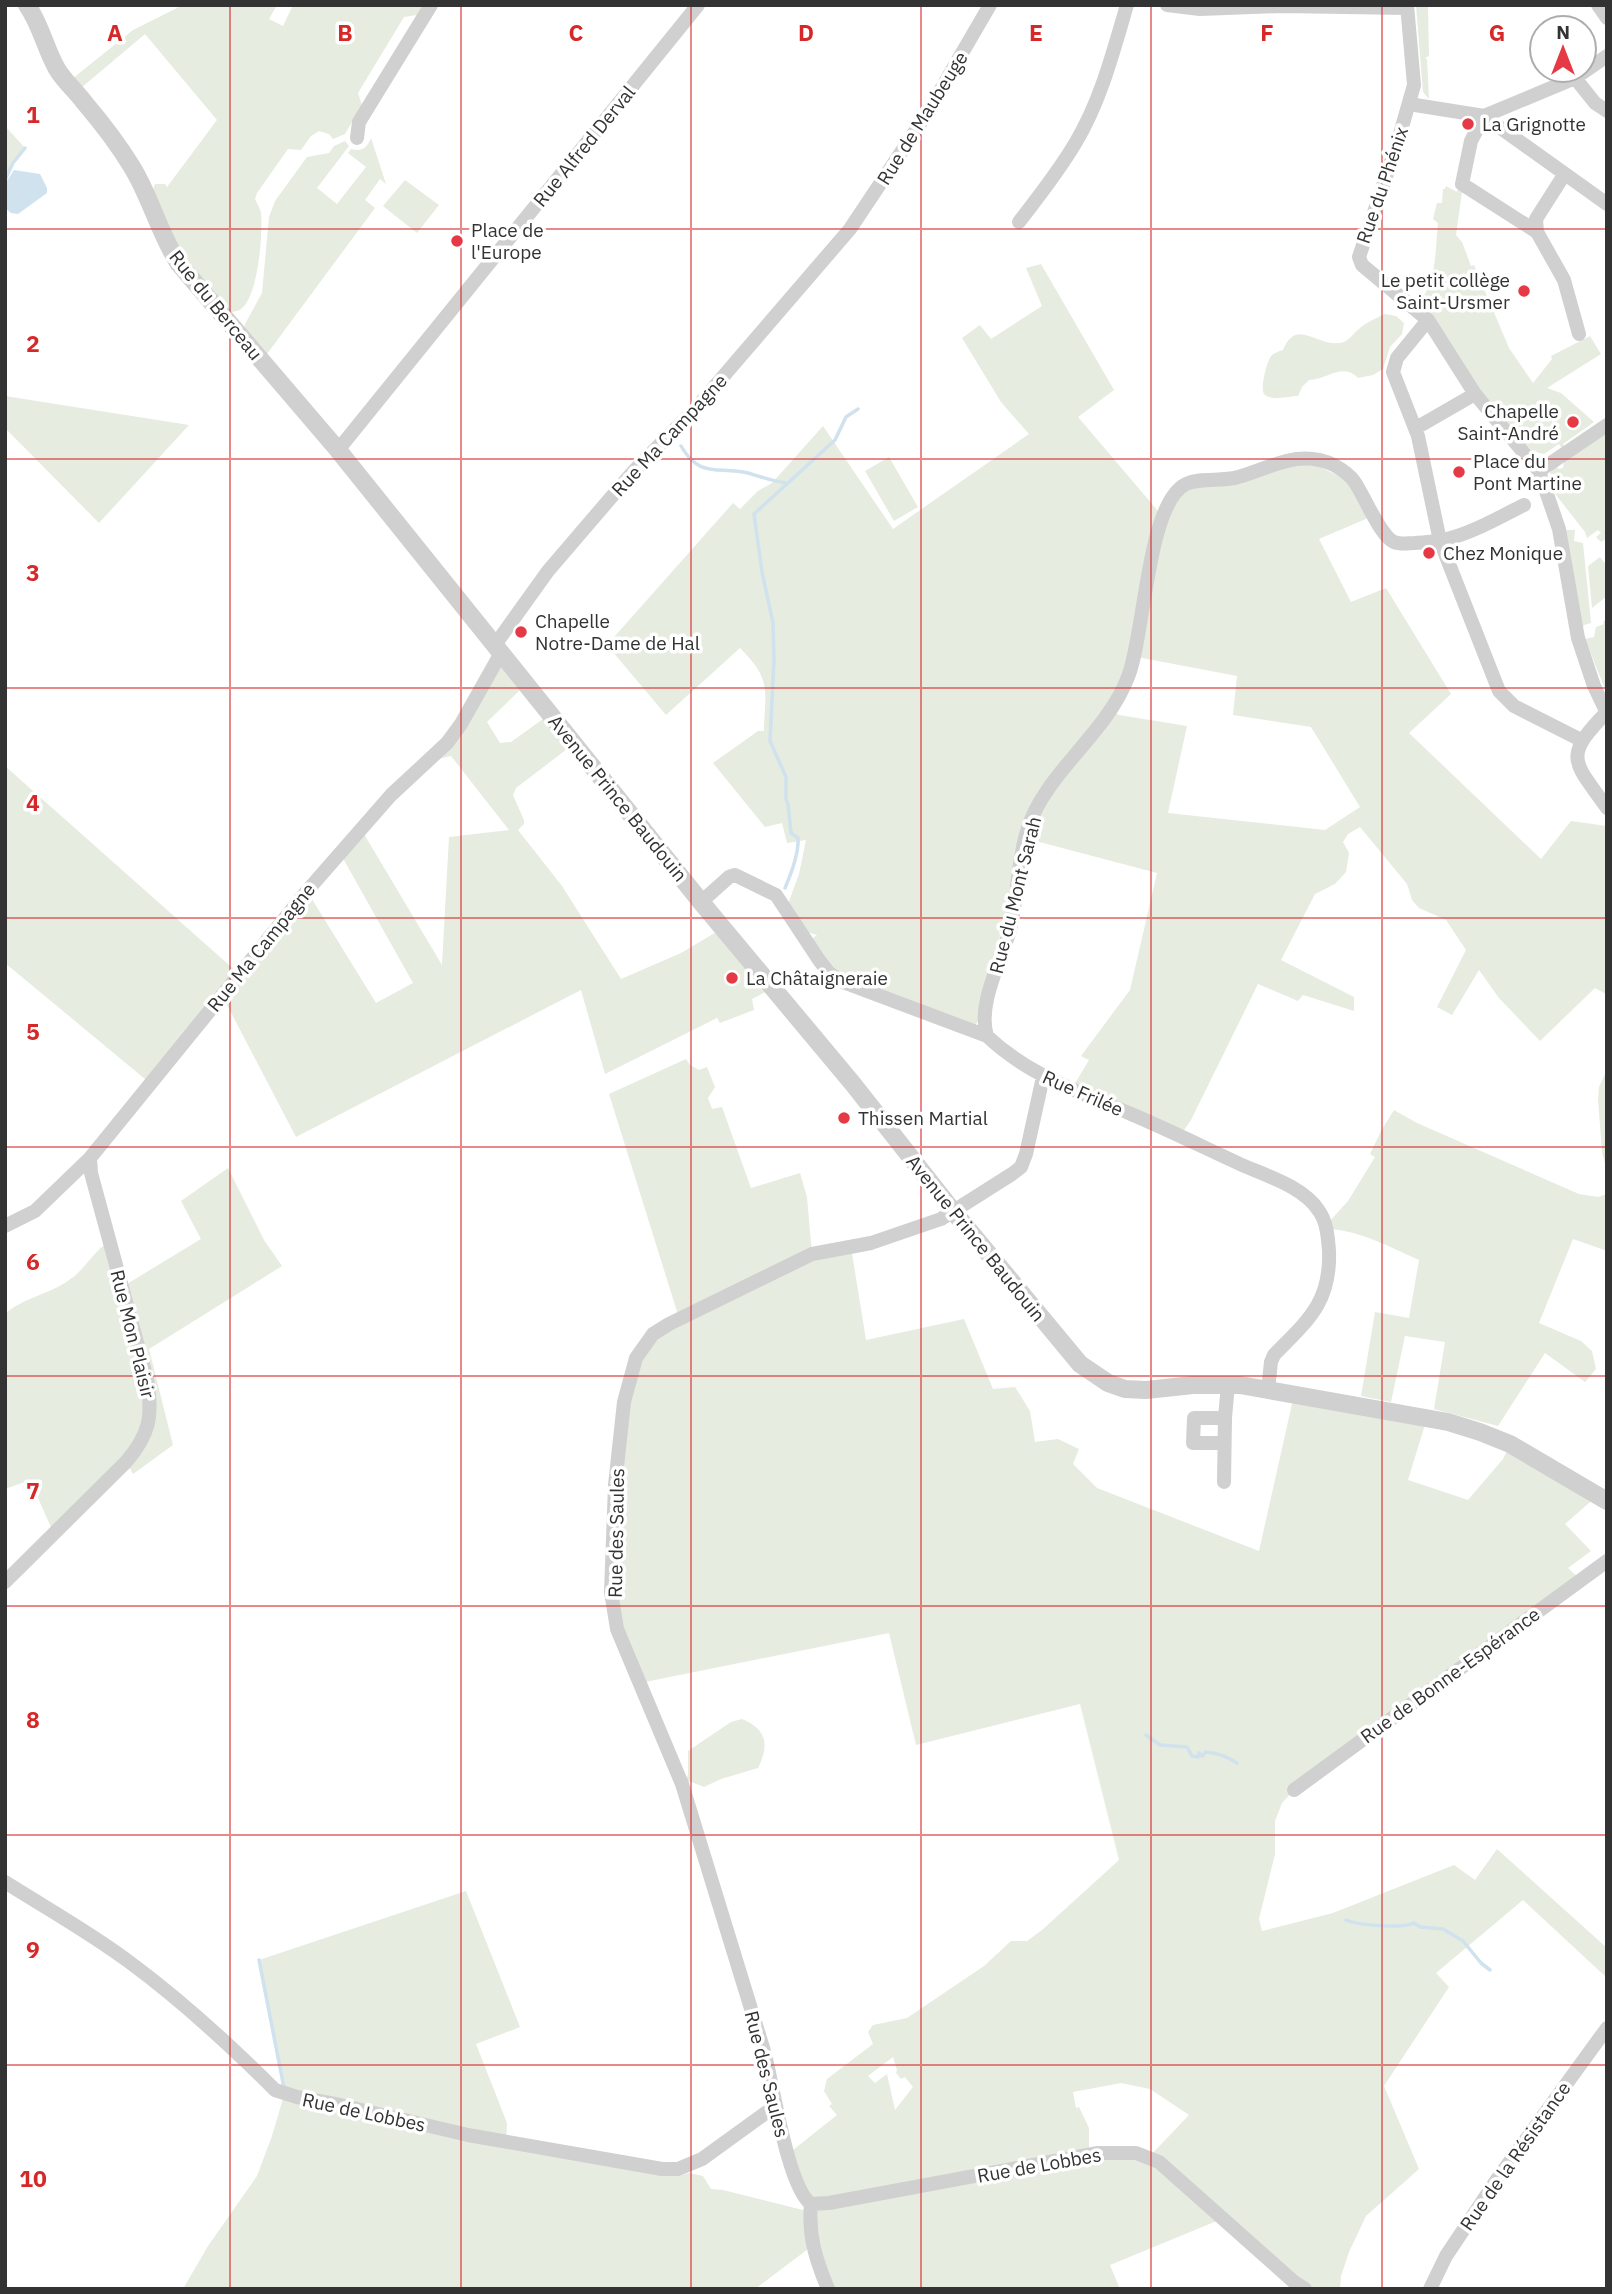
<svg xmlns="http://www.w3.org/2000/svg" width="1612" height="2294" viewBox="0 0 1612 2294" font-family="'IBM Plex Sans',sans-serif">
<rect width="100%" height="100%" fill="#fff"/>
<path fill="#e6ecdf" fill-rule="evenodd" d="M 183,5 L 277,5 L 269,19 L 283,26 L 293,5 L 423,5 L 417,15 L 404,17 L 358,93 L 362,105 L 345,134 L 333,139 L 329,134 L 319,131 L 311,136 L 301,150 L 288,149 L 257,193 L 255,199 C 257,204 261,209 261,214 C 263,234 258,297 241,309 C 237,312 230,312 225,313 L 175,242 L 153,190 L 155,184 L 165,184 L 167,187 L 217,120 L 145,34 L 81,88 L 72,79 L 133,30 Z
M 1416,5 L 1428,5 L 1429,56 L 1425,58 L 1427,59 L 1429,99 L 1423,92 Z
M 5,126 L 25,148 L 13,163 L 5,180 Z
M 371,138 L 386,184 L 380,179 L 365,200 L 375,208 L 264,358 L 244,334 L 245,324 L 262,293 L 269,217 L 275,201 L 307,157 L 329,153 L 334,146 L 345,141 L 349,146 L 317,188 L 337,204 L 366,167 L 348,153 L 351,149 C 362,152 367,148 371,138 Z
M 405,180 L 439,205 L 417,233 L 383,206 Z
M 1446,186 L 1457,192 L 1457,190 L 1462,192 L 1456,235 L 1462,242 L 1471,266 L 1474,265 L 1509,348 L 1533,383 L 1552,359 L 1551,356 L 1590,336 L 1601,354 L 1547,388 L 1561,393 L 1594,422 L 1563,444 L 1571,455 L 1607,431 L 1607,538 L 1601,542 L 1596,537 L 1601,533 L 1598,530 L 1587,538 L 1585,532 L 1546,482 L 1554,465 L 1559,469 L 1563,468 L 1564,461 L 1568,458 L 1559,444 L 1544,454 L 1532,451 L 1472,380 L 1418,304 C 1437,283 1435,251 1438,223 L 1433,219 L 1437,203 L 1442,203 L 1443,189 L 1445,189 Z
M 1041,264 L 1114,390 L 1078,417 L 1158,511 L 1134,645 L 1109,708 L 1045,788 L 1011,893 L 979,1019 L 975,1026 L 849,980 L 831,967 L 812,939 L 817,935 L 807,932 L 788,904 L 799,874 L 806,840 L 787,843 L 782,823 L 765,827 L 713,763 L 758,731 L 764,731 C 765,689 772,680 740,648 L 666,715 L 607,645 L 733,503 L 740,509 L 758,491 L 772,483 L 823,426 L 893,529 L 1029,434 L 1001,402 L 962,338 L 980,325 L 991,339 L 1042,306 L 1026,268 Z
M 1385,314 L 1396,316 L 1404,323 L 1402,334 L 1390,347 L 1383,369 L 1373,375 L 1358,378 C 1343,362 1328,379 1309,380 L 1302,387 L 1298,396 C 1289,396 1271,402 1264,394 C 1260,388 1267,360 1272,355 C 1273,354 1281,350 1283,350 C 1297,315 1319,350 1344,342 C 1351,339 1354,332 1360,328 C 1367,322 1377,318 1385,314 Z
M 5,396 L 189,425 L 99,523 L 5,428 Z
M 889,457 L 918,507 L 894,521 L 865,471 Z
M 1314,464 L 1349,481 L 1368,518 L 1319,539 L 1351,602 L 1386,588 L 1451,694 L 1409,733 L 1541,859 L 1571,821 L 1607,826 L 1607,1009 L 1606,994 L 1595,988 L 1540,1041 L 1499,998 L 1479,970 L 1452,1015 L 1437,1007 L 1466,950 L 1446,920 L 1419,908 L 1412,900 L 1407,884 L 1360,827 L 1348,834 L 1343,842 L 1349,853 L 1346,872 L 1335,884 L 1315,894 L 1281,960 L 1354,997 L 1354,1011 L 1303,995 L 1298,1001 L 1258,984 L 1191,1120 L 1182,1133 L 1074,1085 L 1089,1060 L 1081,1056 L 1130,990 L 1157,873 L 1028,839 L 1033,821 L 1112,710 L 1119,715 L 1187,726 L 1168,813 L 1325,830 L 1360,807 L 1311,727 L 1233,715 L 1237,676 L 1137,657 L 1162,521 L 1185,489 L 1274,468 Z
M 1566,530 L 1575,530 L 1574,541 L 1583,543 L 1591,623 L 1581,626 Z
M 1600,557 L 1607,566 L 1607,596 L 1592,608 L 1588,566 Z
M 1607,619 L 1607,694 L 1585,639 L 1594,637 L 1596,627 L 1604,624 L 1603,622 Z
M 501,653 L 520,690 L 487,722 L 500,743 L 511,742 L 550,714 L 567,749 L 516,788 L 513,795 L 524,820 L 524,824 L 518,830 L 562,886 L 621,979 L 681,953 L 723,928 L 773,988 L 752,999 L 754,1010 L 720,1023 L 717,1018 L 605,1074 L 581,990 L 296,1137 L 225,1001 L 151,1084 L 5,963 L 5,766 L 238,973 L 307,891 L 376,1003 L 413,983 L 340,853 L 361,829 L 442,965 L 449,837 L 509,830 L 451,756 L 429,761 Z
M 1607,1034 L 1607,1171 L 1602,1152 L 1598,1099 L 1599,1087 L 1605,1074 Z
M 686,1059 L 690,1065 L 699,1070 L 707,1067 L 715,1087 L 708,1098 L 712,1109 L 722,1107 L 751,1188 L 800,1173 L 807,1197 L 812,1254 L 851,1247 L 866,1340 L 964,1319 L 993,1389 L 1015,1387 L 1030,1411 L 1035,1442 L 1058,1439 L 1079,1449 L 1073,1464 L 1097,1488 L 1259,1551 L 1294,1395 L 1427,1418 L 1408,1480 L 1468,1500 L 1503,1459 L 1510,1444 L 1597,1496 L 1565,1524 L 1591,1551 L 1568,1568 L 1581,1580 L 1294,1790 L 1282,1803 L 1275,1821 L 1275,1854 L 1259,1919 L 1262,1931 L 1333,1913 L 1454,1865 L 1475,1880 L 1497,1849 L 1607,1948 L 1607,1978 L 1523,1900 L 1436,1973 L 1449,1987 L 1384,2086 L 1419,2169 L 1366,2216 L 1349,2252 L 1341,2276 L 1340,2289 L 1302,2289 L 1224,2218 L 1110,2265 L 1120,2289 L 828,2289 L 812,2246 L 755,2289 L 183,2289 L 208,2246 L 257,2176 L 272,2136 L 284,2095 L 259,1960 L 466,1891 L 520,2027 L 476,2044 L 507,2123 L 506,2142 L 679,2176 L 689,2173 L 703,2176 L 711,2189 L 723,2190 L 803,2210 L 811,2204 L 788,2154 L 837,2115 L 829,2106 L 832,2104 L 824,2091 L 827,2079 L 873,2044 L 868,2032 L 873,2025 L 907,2018 L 984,1966 L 1011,1941 L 1027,1941 L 1042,1930 L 1119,1860 L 1080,1704 L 916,1745 L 889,1633 L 640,1683 L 617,1629 L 615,1485 L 636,1358 L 679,1318 L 609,1094 ZM 893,2057 L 897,2070 L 896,2073 L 901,2079 L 905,2077 L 913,2087 L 895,2110 L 887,2074 L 875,2083 L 868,2076 ZM 1121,2083 L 1150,2089 L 1189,2115 L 1149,2157 L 1089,2149 L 1089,2128 L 1079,2107 L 1076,2108 L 1073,2092 Z
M 1394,1110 L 1417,1123 L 1579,1194 L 1598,1197 L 1607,1194 L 1607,1251 L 1573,1239 L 1539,1323 L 1581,1341 L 1592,1351 L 1596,1369 L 1585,1382 L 1545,1353 L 1498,1426 L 1434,1409 L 1445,1342 L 1405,1336 L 1391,1402 L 1361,1396 L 1375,1312 L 1409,1318 L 1419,1260 C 1390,1247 1361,1231 1329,1229 L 1329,1222 L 1348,1201 L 1375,1157 L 1370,1154 L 1381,1131 Z
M 228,1168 L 264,1240 L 282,1266 L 149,1349 L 173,1445 L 133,1474 L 127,1463 L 54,1534 L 30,1480 L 5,1489 L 5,1314 C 24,1297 49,1295 69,1280 C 85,1270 94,1250 109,1242 L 122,1287 L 201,1239 L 181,1201 Z
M 742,1719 C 766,1729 770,1744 758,1768 L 721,1779 L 704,1787 L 686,1780 L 688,1774 L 688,1751 L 731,1722 Z"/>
<path fill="#cfe2ee" d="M 14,170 L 40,174 L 47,188 L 47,193 L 18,214 L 11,213 L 5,208 L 5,184 Z"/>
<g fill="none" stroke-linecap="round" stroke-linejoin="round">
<path stroke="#cfe2ee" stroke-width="3.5" d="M 5,180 L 13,163 L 25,148
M 681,446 C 700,479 718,466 748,473 C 761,477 773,481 786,483
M 785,888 C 791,874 799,852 798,838 L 791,833 L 788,804 L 786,799 L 786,777 L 770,741 L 774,659 L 773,623 L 762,572 L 754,514 L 835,440 L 846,417 L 858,409
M 1146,1735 L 1160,1745 L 1187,1747 L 1192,1756 L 1198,1757 L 1199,1753 L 1202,1756 L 1206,1752 C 1217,1753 1228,1757 1237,1763
M 1346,1920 C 1357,1925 1401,1929 1414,1923 L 1420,1927 L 1443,1929 L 1463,1941 L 1481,1963 L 1490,1970
M 259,1960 L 284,2088"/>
<path stroke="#d0d0d0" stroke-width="14" d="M 1167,5 L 1200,9 L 1282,6 L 1407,8
M 1407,5 L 1414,85 L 1398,141 L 1359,257 L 1362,265 L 1428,320 L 1475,394 L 1539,471 L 1559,529 L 1578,638 L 1594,686 L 1607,713
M 1598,5 L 1607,18
M 1575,78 L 1595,103 L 1607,111
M 1409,104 L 1484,116 L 1575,78 L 1607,56
M 1484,116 L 1471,141 L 1462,184 L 1537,232 L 1564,280 L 1579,334
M 1484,116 L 1607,204
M 357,138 L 359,122 L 431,5
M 1019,222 C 1039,196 1059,171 1076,142 C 1101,100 1113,52 1127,5
M 1537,232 L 1536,219 L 1564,175
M 1428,320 L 1397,358 L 1393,372 L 1418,436 L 1440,541 L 1499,691 L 1514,706 L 1581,740
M 1416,428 L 1475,394
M 338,450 L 698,5
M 1539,471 L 1607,425
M 495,645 L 548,571 L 632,473 L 696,408 L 850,229 L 926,115 L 990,5
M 1606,713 C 1562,758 1574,761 1607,808
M 701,902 L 729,877 L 735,875 L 776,895 L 819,960 L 829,973 L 843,982 L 987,1036 C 1029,1076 1080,1092 1131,1114 C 1169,1130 1205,1148 1242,1165 C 1267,1176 1304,1187 1319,1211 C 1327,1222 1328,1238 1329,1251 C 1331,1303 1307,1321 1274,1355 L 1271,1362 L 1268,1390
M 987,1036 C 977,1005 1001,961 1010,930 C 1019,892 1017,847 1035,811 C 1059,763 1108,729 1128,677 C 1145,634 1147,503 1186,484 C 1201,477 1222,482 1238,477 C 1271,468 1299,448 1334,465 C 1341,469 1349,474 1354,481 C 1364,495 1380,536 1394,542 C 1401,545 1408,543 1415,543 C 1426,542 1436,542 1447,539 C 1472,533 1500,517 1524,505
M 5,1226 L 35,1211 L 90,1158 L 307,891 L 391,795 L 447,743 L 461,724 L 501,653
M 1224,1443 L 1193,1443 L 1194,1418 L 1225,1418
M 1224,1482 L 1225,1418 L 1228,1384
M 5,1582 L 126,1462 C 150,1434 153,1416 147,1379 L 91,1173 L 90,1158
M 1294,1790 L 1607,1561
M 5,1882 C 46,1908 89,1932 128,1961 C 181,2000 228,2043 275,2090 L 297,2097 L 340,2105 L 468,2135 L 662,2169 L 678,2169 L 702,2159 L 774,2107
M 811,2204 C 787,2186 773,2083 764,2051 L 682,1784 L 617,1629 L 611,1592 L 615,1485 L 624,1402 L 636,1358 L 653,1334 L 669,1324 L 812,1254 L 871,1243 L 941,1219 L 1012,1174 L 1021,1167 L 1026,1154 L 1043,1077
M 811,2204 L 829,2203 L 1098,2153 L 1136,2153 L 1159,2162 L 1294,2282 L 1305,2289
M 811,2204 C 808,2236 816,2260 828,2289
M 1430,2289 L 1446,2256 L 1500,2175 L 1607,2028"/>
<path stroke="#d0d0d0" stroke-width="18" d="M 27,5 C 41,25 45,48 57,69 C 64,81 75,90 84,102 C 101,122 118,144 132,167 C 151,198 159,233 179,264 L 338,450 L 701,902 L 853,1084 L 953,1211 L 1080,1364 L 1108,1383 L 1125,1389 L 1146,1390 L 1193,1385 L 1240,1385 L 1448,1422 L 1480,1432 L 1510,1444 L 1607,1501"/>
</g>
<path fill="none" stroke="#d62828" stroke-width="2" stroke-opacity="0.55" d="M 230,5 L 230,2289M 461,5 L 461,2289M 691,5 L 691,2289M 921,5 L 921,2289M 1151,5 L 1151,2289M 1382,5 L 1382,2289M 5,229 L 1607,229M 5,459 L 1607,459M 5,688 L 1607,688M 5,918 L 1607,918M 5,1147 L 1607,1147M 5,1376 L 1607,1376M 5,1606 L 1607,1606M 5,1835 L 1607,1835M 5,2065 L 1607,2065"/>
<g fill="#e63946" stroke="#fff" stroke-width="2.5">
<circle cx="1468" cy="124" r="7"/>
<circle cx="457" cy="241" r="7"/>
<circle cx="1524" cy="291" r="7"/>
<circle cx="1573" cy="422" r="7"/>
<circle cx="1459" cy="472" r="7"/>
<circle cx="1429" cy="553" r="7"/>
<circle cx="521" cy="632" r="7"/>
<circle cx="732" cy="978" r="7"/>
<circle cx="844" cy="1118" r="7"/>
</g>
<g text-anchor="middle" stroke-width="7" stroke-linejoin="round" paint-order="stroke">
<g font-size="19" fill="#333" stroke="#fff">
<text transform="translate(922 118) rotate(-58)" y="7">Rue de Maubeuge</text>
<text transform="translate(584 146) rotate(-51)" y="7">Rue Alfred Derval</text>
<text transform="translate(1382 185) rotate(-71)" y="7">Rue du Phénix</text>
<text transform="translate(216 305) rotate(51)" y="7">Rue du Berceau</text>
<text transform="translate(669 435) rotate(-47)" y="7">Rue Ma Campagne</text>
<text transform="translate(618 798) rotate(51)" y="7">Avenue Prince Baudouin</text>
<text transform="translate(1015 895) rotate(-76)" y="7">Rue du Mont Sarah</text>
<text transform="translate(261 947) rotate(-51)" y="7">Rue Ma Campagne</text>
<text transform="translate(1083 1093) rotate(24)" y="7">Rue Frilée</text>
<text transform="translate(976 1238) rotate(51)" y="7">Avenue Prince Baudouin</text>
<text transform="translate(133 1334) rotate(76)" y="7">Rue Mon Plaisir</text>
<text transform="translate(616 1533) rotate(-89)" y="7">Rue des Saules</text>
<text transform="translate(1450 1675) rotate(-36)" y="7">Rue de Bonne-Espérance</text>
<text transform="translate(767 2074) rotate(76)" y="7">Rue des Saules</text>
<text transform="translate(364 2112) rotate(12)" y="7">Rue de Lobbes</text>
<text transform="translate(1515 2156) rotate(-55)" y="7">Rue de la Résistance</text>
<text transform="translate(1039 2165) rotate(-10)" y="7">Rue de Lobbes</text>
</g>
<g font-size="19" fill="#333" stroke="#fff" text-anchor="start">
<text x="1482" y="131">La Grignotte</text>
<text x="471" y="237">Place de<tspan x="471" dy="22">l'Europe</tspan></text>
<text x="1510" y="287" text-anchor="end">Le petit collège<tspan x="1510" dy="22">Saint-Ursmer</tspan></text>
<text x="1559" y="418" text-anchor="end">Chapelle<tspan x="1559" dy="22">Saint-André</tspan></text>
<text x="1473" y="468">Place du<tspan x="1473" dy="22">Pont Martine</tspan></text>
<text x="1443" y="560">Chez Monique</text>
<text x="535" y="628">Chapelle<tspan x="535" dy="22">Notre-Dame de Hal</tspan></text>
<text x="746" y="985">La Châtaigneraie</text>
<text x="858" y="1125">Thissen Martial</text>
</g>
</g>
<g font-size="23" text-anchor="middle" font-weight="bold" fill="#d62828" stroke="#fff" stroke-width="7" stroke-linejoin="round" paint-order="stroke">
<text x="115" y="41">A</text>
<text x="345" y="41">B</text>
<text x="576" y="41">C</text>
<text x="806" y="41">D</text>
<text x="1036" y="41">E</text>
<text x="1267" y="41">F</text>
<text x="1497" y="41">G</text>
<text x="33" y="123">1</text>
<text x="33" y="352">2</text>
<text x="33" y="581">3</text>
<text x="33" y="811">4</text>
<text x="33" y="1040">5</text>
<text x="33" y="1270">6</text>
<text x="33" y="1499">7</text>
<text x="33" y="1728">8</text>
<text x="33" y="1958">9</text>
<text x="33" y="2187">10</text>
</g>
<rect width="1612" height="2294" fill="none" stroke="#333333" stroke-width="14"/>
<g transform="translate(1563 49)"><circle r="33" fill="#ffffff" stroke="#adadad" stroke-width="2"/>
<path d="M0-5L12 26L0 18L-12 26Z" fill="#e63946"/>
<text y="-10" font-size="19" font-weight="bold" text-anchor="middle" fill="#333333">N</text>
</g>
</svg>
